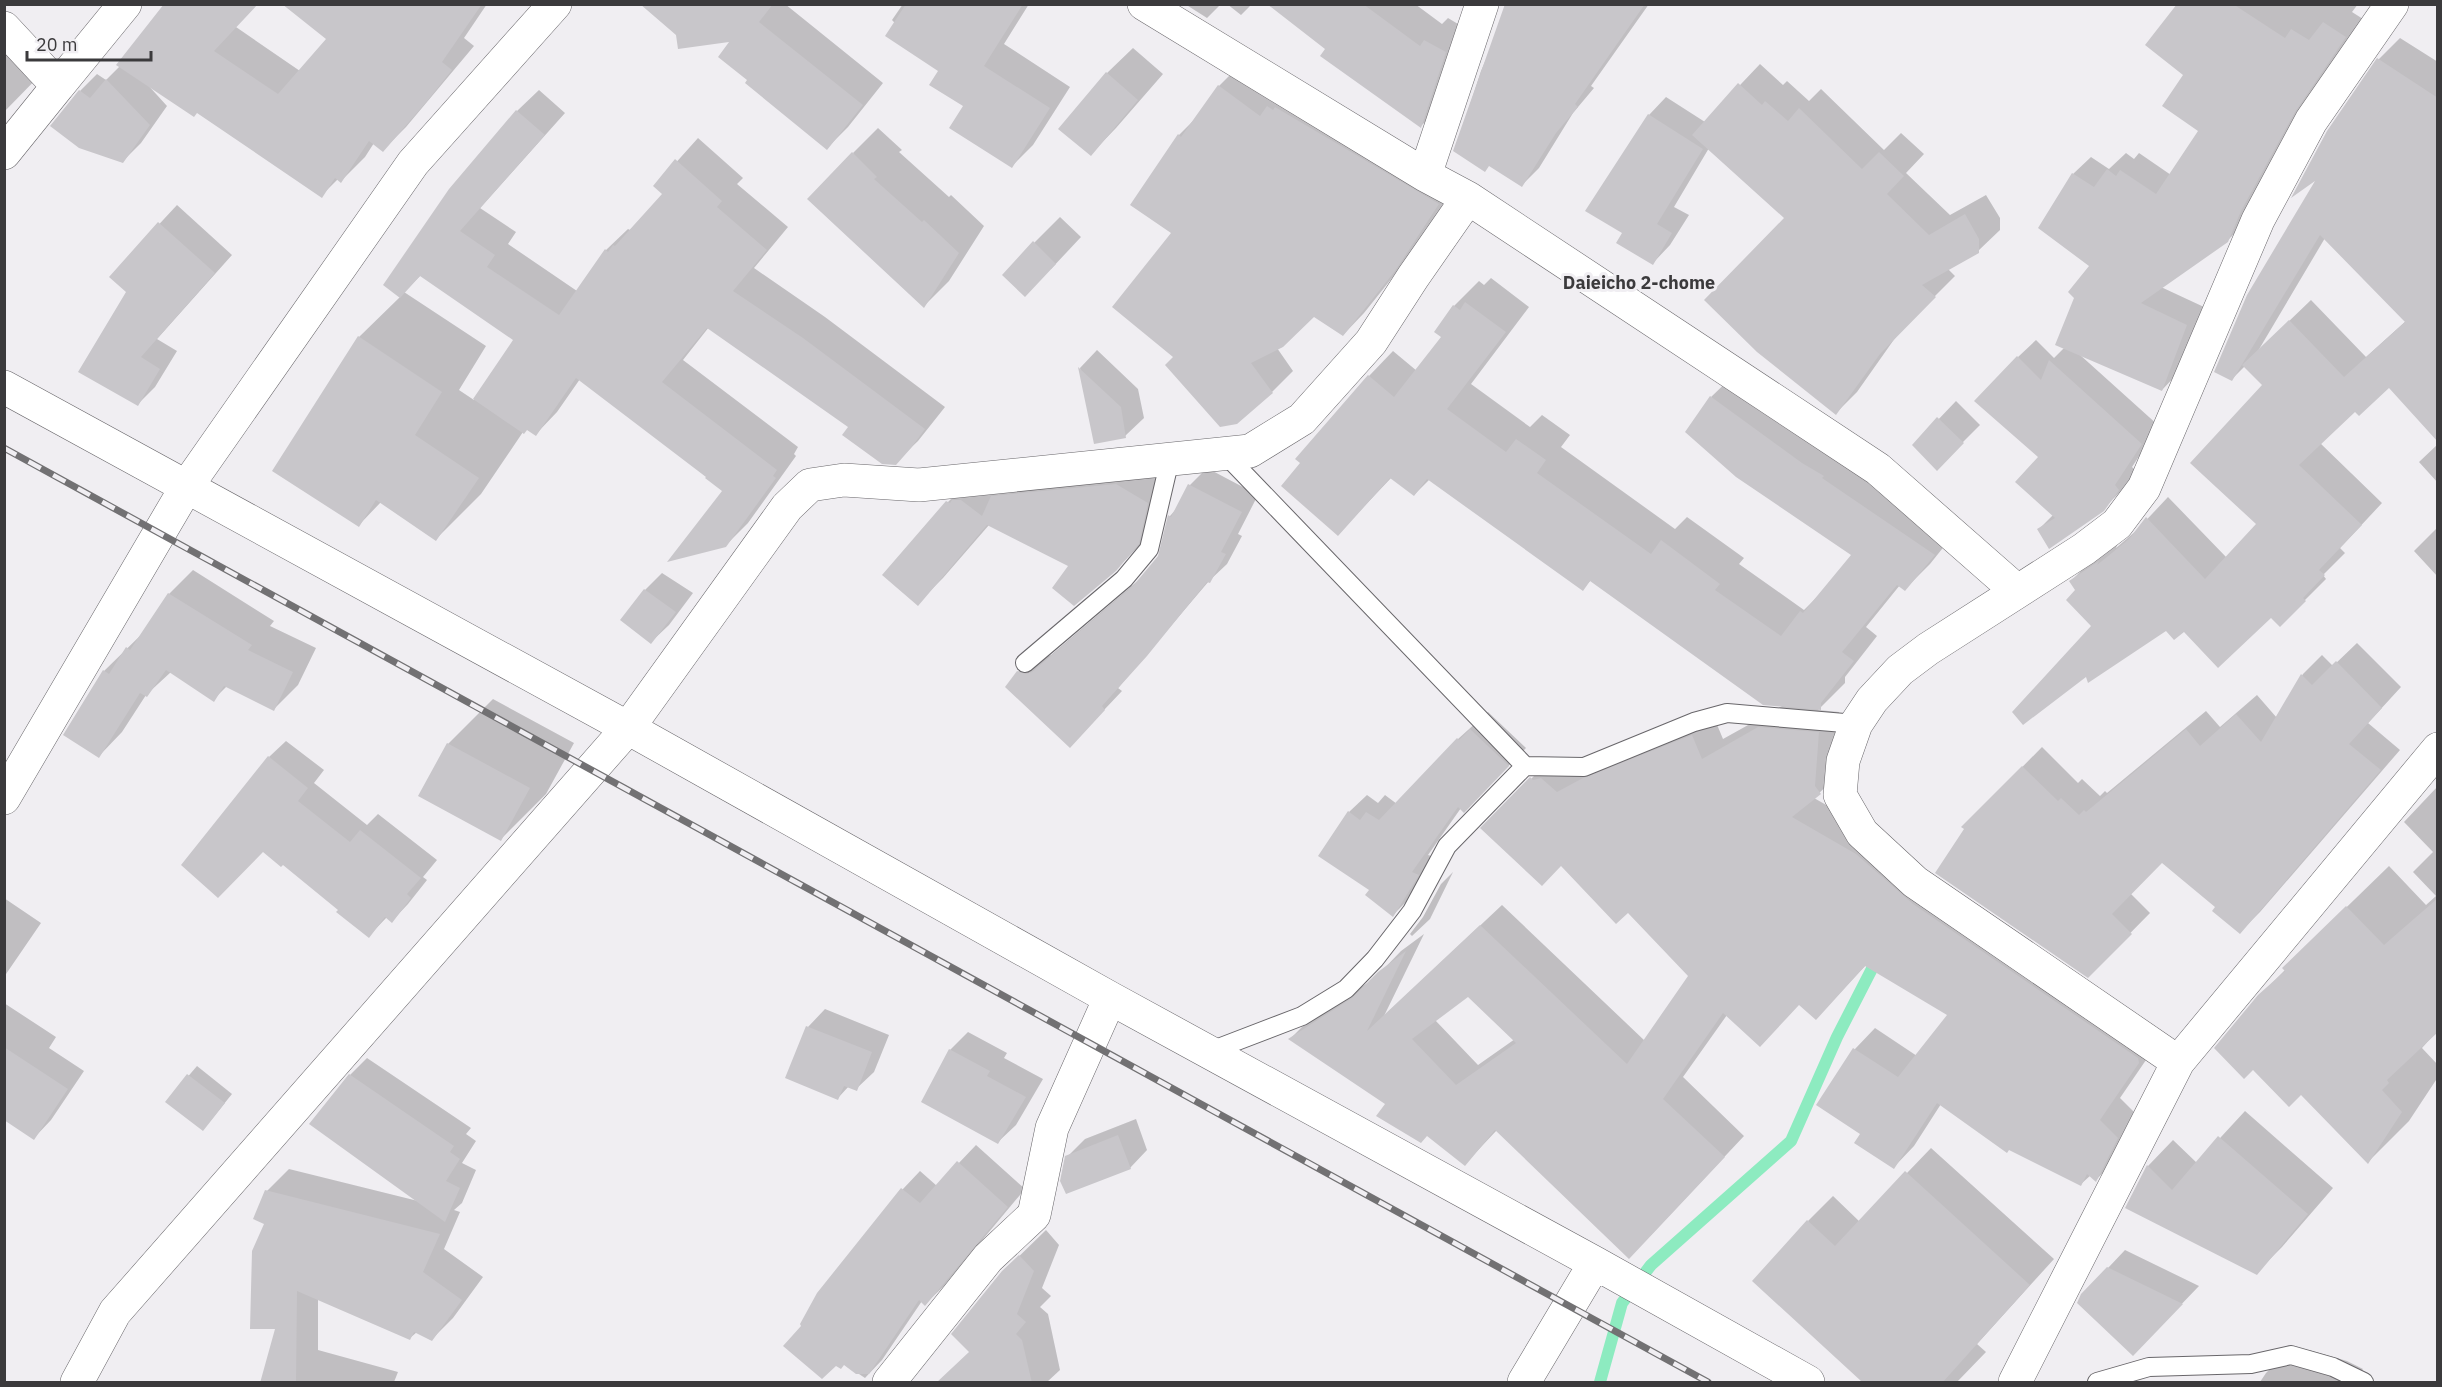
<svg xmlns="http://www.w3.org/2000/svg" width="2442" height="1387" viewBox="0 0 2442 1387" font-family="'IBM Plex Sans',sans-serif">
<rect width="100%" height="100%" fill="#f0eef2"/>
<path fill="#0003" fill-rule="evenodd" d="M 284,4 L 487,4 L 464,38 L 474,46 L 406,127 L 383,150 L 374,143 L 365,157 L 341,181 L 338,179 L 321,196 L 197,112 L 147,84 L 167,106 L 141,143 L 123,161 L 80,91 L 97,74 L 106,80 L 120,66 L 236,27 L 300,71 L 328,39 Z
M 643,4 L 785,4 L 883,83 L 848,127 L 827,148 L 749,80 L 732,40 L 677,34 Z
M 903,4 L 1029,4 L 1004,44 L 1070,87 L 1033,145 L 1012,166 L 940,71 L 892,20 Z
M 1185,4 L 1221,4 L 1207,18 Z
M 1227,4 L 1252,4 L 1241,15 Z
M 1269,4 L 1415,4 L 1442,24 L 1448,18 L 1468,30 L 1443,104 L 1421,126 L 1327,49 Z
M 1510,4 L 1649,4 L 1591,86 L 1594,88 L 1573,113 L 1539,168 L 1522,185 L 1490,165 L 1455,151 L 1481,71 Z
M 2180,4 L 2358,4 L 2352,12 L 2363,19 L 2245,223 L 2227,241 L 2161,287 L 2204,307 L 2179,372 L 2162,390 L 2079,354 L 2159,426 L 2132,467 L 2136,471 L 2121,491 L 2103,509 L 2039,529 L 2054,514 L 2018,357 L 2036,340 L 2054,358 L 2065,347 L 2091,266 L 2073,174 L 2091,157 L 2109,169 L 2126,153 L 2134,159 L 2139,153 L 2171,175 L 2200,131 L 2185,75 Z
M 4,27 L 46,69 L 4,112 Z
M 2400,38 L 2438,62 L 2438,439 L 2389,386 L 2355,409 L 2320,443 L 2382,503 L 2340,548 L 2345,553 L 2323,575 L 2326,579 L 2280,625 L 2271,616 L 2184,630 L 2093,625 L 2071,581 L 2092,560 L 2118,543 L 2116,548 L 2137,530 L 2168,497 L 2227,558 L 2258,524 L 2264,385 L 2245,366 L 2232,379 L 2320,176 L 2328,132 L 2379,59 ZM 2325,238 L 2407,320 L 2366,357 L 2311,300 L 2258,351 Z
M 1133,48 L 1163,74 L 1116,128 L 1091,154 L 1107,73 Z
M 1760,64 L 1783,85 L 1787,81 L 1809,101 L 1821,89 L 1884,150 L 1901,133 L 1924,154 L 1906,173 L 1950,215 L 1986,195 L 2000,218 L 2000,230 L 1978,251 L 1948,269 L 1955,276 L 1900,331 L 1857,392 L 1836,413 L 1787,218 L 1709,148 L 1674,207 L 1689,215 L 1670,245 L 1653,263 L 1624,232 L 1587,210 L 1649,115 L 1666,97 L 1705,122 Z
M 1240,65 L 1459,183 L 1416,248 L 1364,313 L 1343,335 L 1314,315 L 1277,348 L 1293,371 L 1272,392 L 1175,357 L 1173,233 L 1132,205 L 1179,135 L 1196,118 L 1219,86 Z
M 539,90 L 565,113 L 480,208 L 516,232 L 508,244 L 577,291 L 606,250 L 628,229 L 630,230 L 664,194 L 655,186 L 698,138 L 743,178 L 737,184 L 788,227 L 754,268 L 825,317 L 945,407 L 918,441 L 895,463 L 850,427 L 709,327 L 683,360 L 798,447 L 794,454 L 796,456 L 748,523 L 725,546 L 724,490 L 580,379 L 557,412 L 536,434 L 528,429 L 523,432 L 481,494 L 436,539 L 381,502 L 359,525 L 359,337 L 400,297 L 517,111 ZM 421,275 L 515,340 L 474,400 L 459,390 L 486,346 L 404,292 Z
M 878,128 L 902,150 L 899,152 L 949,197 L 951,195 L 984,226 L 949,281 L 924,306 L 853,153 Z
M 177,205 L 232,255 L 157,339 L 177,351 L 155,387 L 138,404 L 128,292 L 111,276 Z
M 1060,217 L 1081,237 L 1051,269 L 1034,243 Z
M 1491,278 L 1529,307 L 1471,384 L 1530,427 L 1542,415 L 1570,435 L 1561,447 L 1675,529 L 1687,517 L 1744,558 L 1739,564 L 1804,610 L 1826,588 L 1853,555 L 1711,397 L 1736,373 L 1958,529 L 1930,564 L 1905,589 L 1900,585 L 1866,627 L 1877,636 L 1845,677 L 1845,683 L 1818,710 L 1839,712 L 1836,765 L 1841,772 L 1814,798 L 1877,834 L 2159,1041 L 2120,1098 L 2138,1116 L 2116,1159 L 2096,1180 L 2091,1175 L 2081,1184 L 1941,1104 L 1914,1146 L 1894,1167 L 1862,1134 L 1818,1105 L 1855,1049 L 1875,1028 L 1917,1056 L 1950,1015 L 1866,965 L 1816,1018 L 1799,1004 L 1727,1015 L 1683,1077 L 1744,1136 L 1650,1236 L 1497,1130 L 1465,1164 L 1387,1103 L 1290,1039 L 1310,1019 L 1374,979 L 1401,951 L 1424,934 L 1384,1016 L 1502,905 L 1645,1041 L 1690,976 L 1628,911 L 1561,865 L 1482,828 L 1552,758 L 1555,760 L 1563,758 L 1579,772 L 1713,715 L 1723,739 L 1784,705 L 1591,580 L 1583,589 L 1430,479 L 1414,495 L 1392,477 L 1338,534 L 1369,376 L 1393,351 L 1417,371 L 1443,336 L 1436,332 L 1454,306 L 1479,281 L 1484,285 ZM 1468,996 L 1515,1039 L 1478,1065 L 1435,1020 Z
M 1097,350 L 1138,389 L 1144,418 L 1125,436 L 1095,442 L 1080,368 Z
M 1956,401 L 1980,425 L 1937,468 L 1914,445 Z
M 2438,444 L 2438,483 L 2419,462 Z
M 1207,468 L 1258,495 L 1238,534 L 1242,536 L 1227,564 L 1209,581 L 1118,688 L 1122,691 L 1087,728 L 1018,672 L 1036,654 L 1045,657 L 1051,655 L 1141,578 L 1159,556 L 1170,516 L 1177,508 L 1190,485 Z
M 1019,471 L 1173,477 L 1142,543 L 1115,570 L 1071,566 L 989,525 L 943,578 L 917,604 L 948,502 L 974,476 Z
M 2438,527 L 2438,577 L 2414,551 Z
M 193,570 L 274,621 L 270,626 L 316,648 L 298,685 L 274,709 L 227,686 L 213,700 L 171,672 L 146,695 L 122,732 L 99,756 L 104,671 L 145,631 L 169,594 Z
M 662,573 L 693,593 L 669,625 L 651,642 L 645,590 Z
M 2357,643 L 2401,687 L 2368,723 L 2400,750 L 2260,912 L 2240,932 L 2217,907 L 2162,861 L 2130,893 L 2150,913 L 2088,976 L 1963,827 L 2042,747 L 2078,783 L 2082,779 L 2100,796 L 2105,791 L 2107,793 L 2206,711 L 2220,727 L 2257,695 L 2277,718 L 2303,674 L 2322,655 L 2333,666 Z
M 493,699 L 574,743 L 546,794 L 501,839 L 448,744 Z
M 1488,712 L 1526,748 L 1464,811 L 1461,808 L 1428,855 L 1435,857 L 1411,897 L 1393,915 L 1371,890 L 1349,812 L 1367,795 L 1378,803 L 1385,795 L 1397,804 L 1458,739 Z
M 286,741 L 324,770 L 314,783 L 367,825 L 378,814 L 437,860 L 423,877 L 427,880 L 408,904 L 392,921 L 387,917 L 369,936 L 340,909 L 269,757 Z
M 2438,786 L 2438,1030 L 2422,1048 L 2438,1065 L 2438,1077 L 2409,1121 L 2368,1162 L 2259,996 L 2286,969 L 2284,968 L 2389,866 L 2426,905 L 2436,896 L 2413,872 L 2433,852 L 2404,822 Z
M 1453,872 L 1430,919 L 1412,936 L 1410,934 L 1423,917 L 1441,884 Z
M 4,898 L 41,923 L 4,977 Z
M 4,1003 L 56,1037 L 49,1048 L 84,1071 L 51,1120 L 34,1138 L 4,1118 Z
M 825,1009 L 889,1035 L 874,1072 L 856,1089 L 849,1086 L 838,1098 L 808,1027 Z
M 968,1032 L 1007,1053 L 1004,1058 L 1043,1079 L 1016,1125 L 998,1142 L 950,1050 Z
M 367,1058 L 471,1128 L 466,1134 L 476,1141 L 462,1163 L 476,1170 L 462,1203 L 454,1210 L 460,1212 L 444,1249 L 483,1277 L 453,1318 L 431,1340 L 417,1332 L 410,1338 L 318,1299 L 318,1350 L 398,1372 L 394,1382 L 262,1382 L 277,1328 L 266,1223 L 267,1191 L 289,1169 L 418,1201 L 350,1075 Z
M 197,1066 L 232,1094 L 211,1120 L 167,1101 Z
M 2245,1111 L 2333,1188 L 2282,1247 L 2256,1273 L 2127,1208 L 2148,1166 L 2173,1140 L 2197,1163 Z
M 1136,1119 L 1147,1150 L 1130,1168 L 1067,1157 L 1085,1139 Z
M 976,1145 L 1025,1189 L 943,1287 L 925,1304 L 922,1301 L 882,1360 L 865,1378 L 844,1364 L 803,1327 L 818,1294 L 903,1189 L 920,1171 L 937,1186 Z
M 1931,1148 L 2054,1259 L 1977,1344 L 1986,1352 L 1957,1382 L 1876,1382 L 1808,1221 L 1833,1196 L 1860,1222 Z
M 1046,1230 L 1059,1245 L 1042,1288 L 1051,1296 L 1040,1307 L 1048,1314 L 1060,1370 L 1047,1382 L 953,1382 L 970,1351 L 1003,1272 Z
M 2125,1250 L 2199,1286 L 2150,1337 L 2108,1268 Z
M 2309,1350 L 2347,1361 L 2363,1369 L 2355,1382 L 2260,1382 L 2266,1373 L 2284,1355 Z"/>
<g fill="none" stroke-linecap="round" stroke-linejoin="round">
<path stroke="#8debc0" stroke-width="12" d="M 1600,1382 L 1622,1303 L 1651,1265 L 1791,1141 L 1837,1037 L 1878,957"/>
</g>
<path fill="#c8c6ca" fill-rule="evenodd" d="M 164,4 L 258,4 L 214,51 L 278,94 L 326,39 L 282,4 L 482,4 L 442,62 L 452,70 L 428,100 L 383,152 L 369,141 L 341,183 L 335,178 L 322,198 L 197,113 L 194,117 L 116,65 Z
M 640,4 L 773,4 L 759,22 L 863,105 L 827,150 L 745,83 L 747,80 L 718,57 L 729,42 L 678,49 L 676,35 Z
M 906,4 L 1023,4 L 984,66 L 1050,108 L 1012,168 L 949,128 L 963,106 L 929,85 L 938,71 L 885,36 Z
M 1267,4 L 1363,4 L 1420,46 L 1424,40 L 1446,52 L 1421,128 L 1320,56 L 1325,49 Z
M 1505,4 L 1645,4 L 1575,104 L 1578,107 L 1556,133 L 1522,187 L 1489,166 L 1485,172 L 1453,151 Z
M 2177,4 L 2233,4 L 2285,38 L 2291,29 L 2309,40 L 2323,22 L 2346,37 L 2295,112 L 2241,211 L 2228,242 L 2141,303 L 2187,325 L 2162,391 L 2055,345 L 2074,298 L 2068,292 L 2089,266 L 2038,228 L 2072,173 L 2094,187 L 2107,169 L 2116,176 L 2120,170 L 2156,194 L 2198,131 L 2162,106 L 2183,75 L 2145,45 Z
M 2377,58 L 2438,98 L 2438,442 L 2389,388 L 2359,416 L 2355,412 L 2299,465 L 2362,525 L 2319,570 L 2325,575 L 2303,598 L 2306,601 L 2280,627 L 2271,618 L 2218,668 L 2184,632 L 2174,640 L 2166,631 L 2088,683 L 2086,677 L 2023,725 L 2012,712 L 2091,626 L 2066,600 L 2075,590 L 2069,581 L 2099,561 L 2097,565 L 2129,539 L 2146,517 L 2205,579 L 2256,524 L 2190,463 L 2262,385 L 2242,365 L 2289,320 L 2344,377 L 2405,322 L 2320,235 L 2232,381 L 2214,372 L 2247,295 L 2315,181 L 2291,198 L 2327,131 Z
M 1106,72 L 1138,100 L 1091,156 L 1058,129 Z
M 106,79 L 150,125 L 123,163 L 79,148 L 50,126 L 79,90 L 90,98 Z
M 1738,83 L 1762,105 L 1765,101 L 1788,121 L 1799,108 L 1862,169 L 1879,152 L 1904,176 L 1887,194 L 1929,235 L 1965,214 L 1979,239 L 1979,253 L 1922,285 L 1936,297 L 1880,354 L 1836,415 L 1757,352 L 1704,300 L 1784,218 L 1692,135 Z
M 1218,85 L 1260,116 L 1267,106 L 1273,110 L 1275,107 L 1439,204 L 1395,271 L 1343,336 L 1314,317 L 1283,347 L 1251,363 L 1273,393 L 1237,424 L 1220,427 L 1165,365 L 1173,357 L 1112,307 L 1171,233 L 1130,205 L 1178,134 L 1181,137 Z
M 516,110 L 545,135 L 460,231 L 495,255 L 487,267 L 559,315 L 605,249 L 608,252 L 613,245 L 615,246 L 662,194 L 653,186 L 675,159 L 722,201 L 717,207 L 767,250 L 733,291 L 803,338 L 925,429 L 911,448 L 896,465 L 882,464 L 842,435 L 848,427 L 707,328 L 662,382 L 777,470 L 773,476 L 776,478 L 726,547 L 667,562 L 722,491 L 705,478 L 706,477 L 576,378 L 536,436 L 527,430 L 524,434 L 473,399 L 513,340 L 420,276 L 400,298 L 383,285 L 449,189 Z
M 1648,114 L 1703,149 L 1657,224 L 1672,233 L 1653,265 L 1616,243 L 1622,233 L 1585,211 Z
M 852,152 L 877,177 L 874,179 L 922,222 L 924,220 L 959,253 L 924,308 L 807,199 Z
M 158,222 L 215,273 L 141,357 L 160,369 L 138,406 L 78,372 L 126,292 L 109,277 Z
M 1033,241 L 1056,264 L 1025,297 L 1002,275 Z
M 1465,302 L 1506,332 L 1447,409 L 1506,452 L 1516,439 L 1546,460 L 1537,473 L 1651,554 L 1661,540 L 1720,584 L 1715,590 L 1781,636 L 1800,611 L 1803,613 L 1851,555 L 1736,477 L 1685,432 L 1710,396 L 1802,463 L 1824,476 L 1822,478 L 1935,555 L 1905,591 L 1897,585 L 1842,652 L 1854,661 L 1821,703 L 1821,710 L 1763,705 L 1590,581 L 1583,591 L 1427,479 L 1414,496 L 1390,478 L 1338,536 L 1281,486 L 1300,463 L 1295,459 L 1368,375 L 1394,397 L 1441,337 L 1434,332 L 1453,305 L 1460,310 Z
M 358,336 L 442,392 L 415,435 L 479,478 L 436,541 L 376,500 L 359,527 L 272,471 Z
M 2017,356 L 2041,380 L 2049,360 L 2142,444 L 2115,485 L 2119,490 L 2104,511 L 2049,549 L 2037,529 L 2055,518 L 2015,482 L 2038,457 L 1974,401 Z
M 1078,367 L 1121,407 L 1126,438 L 1094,444 Z
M 1937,417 L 1964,443 L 1937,471 L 1912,445 Z
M 1116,484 L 1148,503 L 1139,544 L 1116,571 L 1074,606 L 1052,588 L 1068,566 L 987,525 L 918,606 L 882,575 L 946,501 L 950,503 L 952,500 L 961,500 L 982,516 L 991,496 Z
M 1188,484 L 1242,512 L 1221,552 L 1226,554 L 1210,583 L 1207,582 L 1147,656 L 1102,706 L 1105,710 L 1070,748 L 1005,687 L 1017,671 L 1026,674 L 1032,672 L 1133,586 L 1158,556 L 1168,515 L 1171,517 Z
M 644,589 L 676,612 L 651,644 L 620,620 Z
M 168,593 L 252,645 L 248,650 L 293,672 L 274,711 L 224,686 L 214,702 L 166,670 L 147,697 L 140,693 L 99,758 L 63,735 L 103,670 L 109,674 L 126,647 L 130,650 Z
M 2336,661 L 2382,708 L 2349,744 L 2381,770 L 2240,934 L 2212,911 L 2215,907 L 2162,863 L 2112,914 L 2132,934 L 2088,978 L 1935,873 L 1964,829 L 1961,827 L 2022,766 L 2058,801 L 2061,798 L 2079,815 L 2084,810 L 2086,812 L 2186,729 L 2200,746 L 2236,714 L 2261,742 L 2301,674 L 2312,685 Z
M 1758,727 L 1819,732 L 1815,786 L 1821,794 L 1792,817 L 1856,854 L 1913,904 L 2138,1058 L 2139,1063 L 2100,1120 L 2118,1138 L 2096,1182 L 2087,1174 L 2081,1186 L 2009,1150 L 2007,1153 L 1937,1103 L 1894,1169 L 1854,1143 L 1860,1134 L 1816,1105 L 1853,1048 L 1898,1077 L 1947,1015 L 1865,966 L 1816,1020 L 1799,1005 L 1760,1047 L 1723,1013 L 1663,1099 L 1725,1157 L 1629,1259 L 1495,1130 L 1465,1166 L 1427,1136 L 1421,1143 L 1376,1116 L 1385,1104 L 1288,1039 L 1352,998 L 1378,972 L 1406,951 L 1367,1031 L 1480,925 L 1627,1064 L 1688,976 L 1628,913 L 1616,924 L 1561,866 L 1542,886 L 1480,828 L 1530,777 L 1533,780 L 1541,778 L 1557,792 L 1583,778 L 1692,735 L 1702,759 ZM 1468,997 L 1516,1043 L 1456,1085 L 1412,1039 Z
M 1470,729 L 1509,766 L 1464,813 L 1458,807 L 1412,872 L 1419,875 L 1393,917 L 1365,895 L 1369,890 L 1318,856 L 1348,811 L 1360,820 L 1366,812 L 1379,820 L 1457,738 L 1459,740 Z
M 447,743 L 530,788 L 501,841 L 418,796 Z
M 268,756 L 308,788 L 298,801 L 350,842 L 360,830 L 421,878 L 407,894 L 411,898 L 392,923 L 385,917 L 369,938 L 336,912 L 338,910 L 283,865 L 281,867 L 263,852 L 218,898 L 181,865 Z
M 2438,898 L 2438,1032 L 2387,1080 L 2389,1083 L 2382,1090 L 2402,1112 L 2368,1164 L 2301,1095 L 2289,1107 L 2253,1070 L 2244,1079 L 2214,1048 L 2258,995 L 2285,971 L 2282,968 L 2346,906 L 2384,945 Z
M 806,1026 L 872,1052 L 857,1091 L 844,1086 L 838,1100 L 785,1078 Z
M 4,1047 L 68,1089 L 34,1140 L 4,1120 Z
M 949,1049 L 990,1071 L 987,1076 L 1026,1097 L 998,1144 L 921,1102 Z
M 187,1074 L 225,1103 L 203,1131 L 165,1102 Z
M 349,1074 L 454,1146 L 450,1152 L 460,1159 L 446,1181 L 460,1188 L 445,1222 L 309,1124 Z
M 1118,1135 L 1131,1169 L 1066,1194 L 1060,1181 L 1065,1156 Z
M 2218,1136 L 2308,1214 L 2257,1275 L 2125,1208 L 2147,1165 L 2172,1190 Z
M 957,1161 L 1008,1207 L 925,1306 L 919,1300 L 869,1374 L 856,1374 L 844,1365 L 841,1369 L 836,1366 L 822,1379 L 783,1346 L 801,1326 L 800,1324 L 817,1293 L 901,1188 L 920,1203 Z
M 1905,1171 L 2030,1285 L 1942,1383 L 1868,1383 L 1861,1381 L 1752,1281 L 1807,1220 L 1835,1246 Z
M 265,1190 L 440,1234 L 423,1272 L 462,1300 L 432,1341 L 414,1332 L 410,1340 L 297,1291 L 296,1383 L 260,1383 L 275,1329 L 250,1329 L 252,1251 L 264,1224 L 253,1219 Z
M 1019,1255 L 1034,1271 L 1017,1314 L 1026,1322 L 1016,1334 L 1022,1340 L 1032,1383 L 936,1383 L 969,1352 L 951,1334 L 1002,1271 Z
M 2107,1267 L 2183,1304 L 2133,1356 L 2077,1303 L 2081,1294 Z"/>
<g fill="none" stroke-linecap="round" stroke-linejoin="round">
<g stroke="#68666a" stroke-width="20">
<path id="service" d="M 1025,663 L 1124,579 L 1149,549 L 1170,459
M 1525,766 L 1584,767 L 1694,722 L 1727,713 L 1856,724
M 1208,1052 L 1302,1016 L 1346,989 L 1375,959 L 1412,911 L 1447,846 L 1525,766 L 1224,453
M 2097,1382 L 2149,1367 L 2251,1364 L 2291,1355 L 2333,1367 L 2364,1382"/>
</g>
<g stroke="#68666a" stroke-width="34">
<path id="minor" d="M 1144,4 L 1425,175 L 1468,198 L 1878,469 L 2017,591
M 4,28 L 58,86 L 125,4
M 4,153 L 58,86
M 1425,175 L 1482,4
M 4,387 L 628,728 L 1110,998 L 1595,1263 L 1808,1382
M 4,798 L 187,486 L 413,163 L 555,4
M 2178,1062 L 1915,882 L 1862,833 L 1840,795 L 1843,761 L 1856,724 L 1872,700 L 1900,670 L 1928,649 L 2084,549 L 2117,524 L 2144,488 L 2258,220 L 2311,121 L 2392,4
M 77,1382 L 115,1312 L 628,728 L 787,507 L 810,485 L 844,480 L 919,485 L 1250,451 L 1302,419 L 1371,342 L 1413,277 L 1468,198
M 889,1382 L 988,1258 L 1034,1215 L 1052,1128 L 1110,998
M 1524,1382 L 1595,1263
M 2015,1382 L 2178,1062 L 2438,749"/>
</g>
<use href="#service" stroke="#fff" stroke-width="18"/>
<use href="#minor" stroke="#fff" stroke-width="33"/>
<g stroke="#727173" stroke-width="7">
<path id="rail" d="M 4,448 L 1708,1382"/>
</g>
<use href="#rail" stroke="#f0eef2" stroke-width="4.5" stroke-dasharray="14" stroke-linecap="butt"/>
</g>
<g text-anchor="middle" stroke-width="6" stroke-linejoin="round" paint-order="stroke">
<g font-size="18" font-weight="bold" fill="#3b3a3c" stroke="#f0eef2">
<text x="1639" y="289">Daieicho 2-chome</text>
</g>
</g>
<rect width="2442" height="1387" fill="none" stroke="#3b3a3c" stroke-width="12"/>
<path d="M27 51v9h124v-9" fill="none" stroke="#3b3a3c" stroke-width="3"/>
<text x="36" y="51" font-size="18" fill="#3b3a3c" stroke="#f0eef2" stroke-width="4.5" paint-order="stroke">20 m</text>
</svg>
